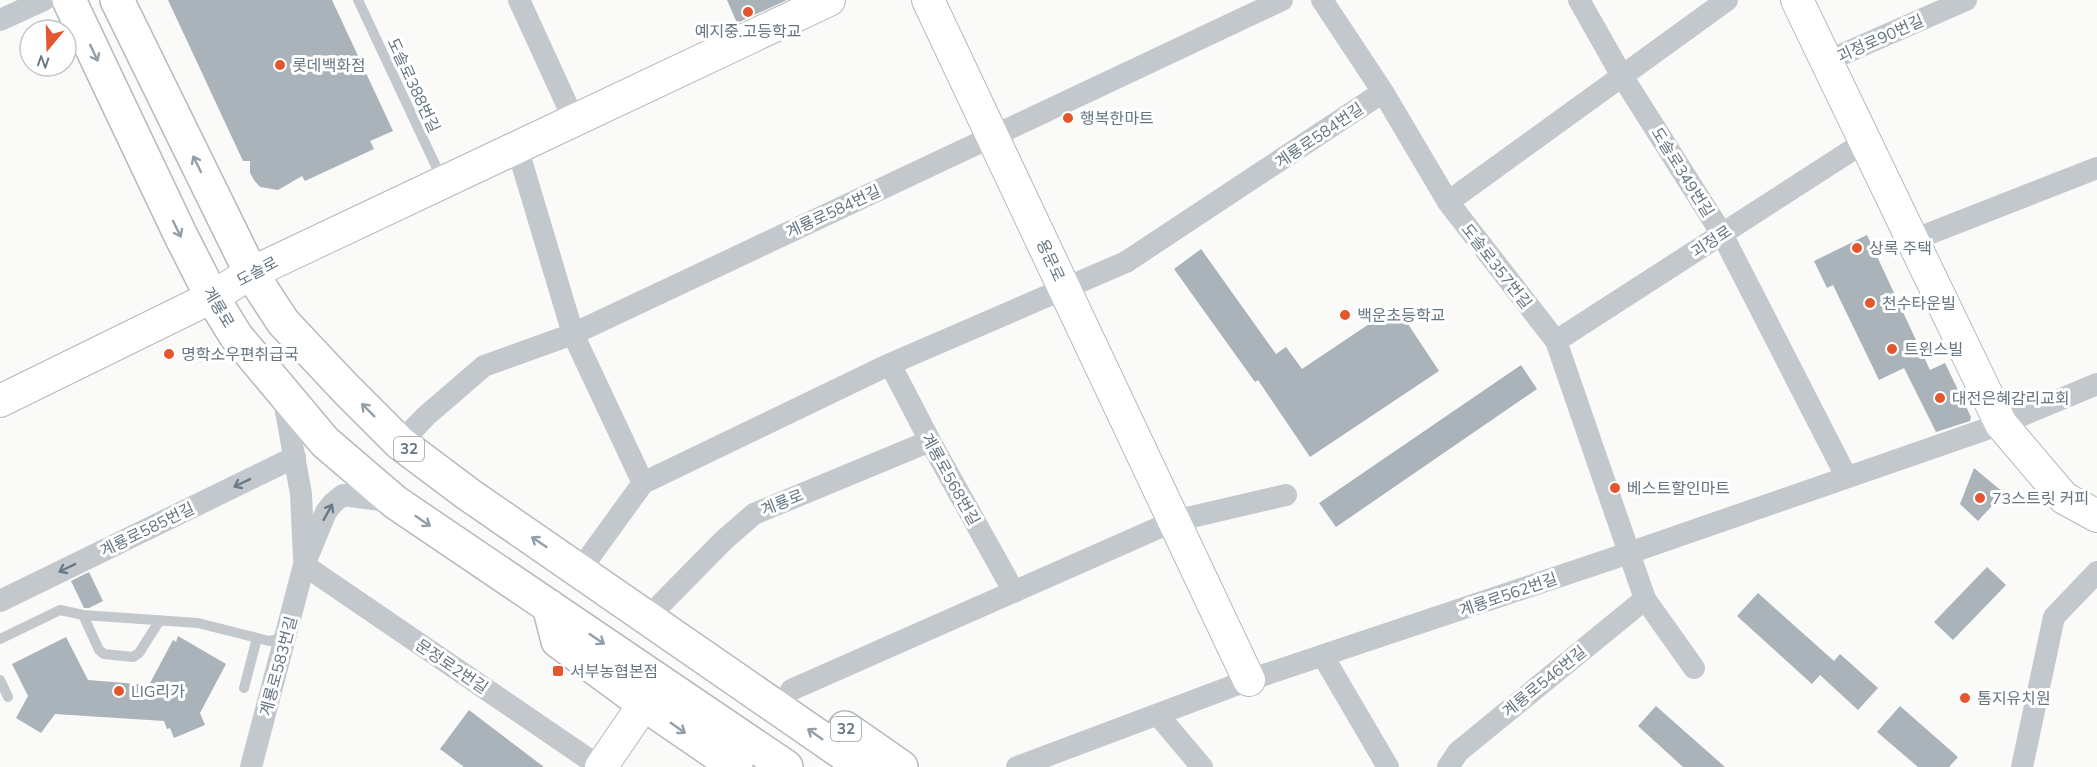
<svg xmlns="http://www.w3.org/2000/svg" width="2097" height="767" viewBox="0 0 2097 767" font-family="Mulish,'Noto Sans KR',sans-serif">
<rect width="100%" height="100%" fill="#fafaf8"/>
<path fill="#aab3b9" d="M 168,0 L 332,0 L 393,131 L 370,141 L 374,149 L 305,181 L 302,176 L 278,190 L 260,187 L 254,180 L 250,173 L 250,161 L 243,161 Z
M 727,0 L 787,0 L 737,23 Z
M 1867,235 L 1930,370 L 1945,363 L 1971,417 L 1970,421 L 1936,432 L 1904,368 L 1879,380 L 1833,285 L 1827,288 L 1814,261 Z
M 1201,249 L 1276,354 L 1286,347 L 1302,369 L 1396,306 L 1439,371 L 1310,457 L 1258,380 L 1255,382 L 1174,269 Z
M 1521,365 L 1537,389 L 1336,527 L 1319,503 Z
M 1974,468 L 2004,493 L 1978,521 L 1960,504 Z
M 1987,567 L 2006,585 L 1953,640 L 1934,622 Z
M 89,572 L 103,601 L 89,608 L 84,608 L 71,581 Z
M 1758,593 L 1834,661 L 1840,654 L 1878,688 L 1858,710 L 1820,675 L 1812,684 L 1737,616 Z
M 178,636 L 226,664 L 200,713 L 205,725 L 174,738 L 170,728 L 167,729 L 164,721 L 55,714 L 41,733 L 16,718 L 28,696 L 12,664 L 66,637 L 88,680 L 149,685 L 173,640 L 176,642 Z
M 1656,706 L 1725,767 L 1683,767 L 1638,726 Z
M 1900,706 L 1958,757 L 1949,767 L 1918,767 L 1877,732 Z
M 469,710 L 544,767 L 464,767 L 440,749 Z"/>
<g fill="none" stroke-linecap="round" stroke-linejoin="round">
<g stroke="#b3babf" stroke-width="34">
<path id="secondary" d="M 928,0 L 1249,680
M 1797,0 L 2001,424 L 2064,498 L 2097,516
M 0,401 L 212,297 L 251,273 L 829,0
M 601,767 L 644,704"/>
</g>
<g stroke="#b5babe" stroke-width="36">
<path id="primary" d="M 69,0 L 181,236 L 212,297 L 236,336 L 325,442 L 395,502 L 786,767
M 117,0 L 251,273 L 283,322 L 346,389 L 400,443 L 468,494 L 863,767
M 549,606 L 558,641 L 644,704 L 736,767
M 845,728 L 901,767"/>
</g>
<path stroke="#c3c8cc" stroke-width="10" d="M 358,0 L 442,179
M 83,615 L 99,650 L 104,654 L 133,657 L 139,653 L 160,620
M 0,639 L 60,610 L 83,615 L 198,623 L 269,641 L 285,638
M 0,680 L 8,697
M 244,688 L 257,638"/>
<path stroke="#c3c8cc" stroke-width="22" d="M 519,0 L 574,120
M 1322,0 L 1383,92 L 1448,202 L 1556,341 L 1645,599 L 1694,668
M 1579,0 L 1622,76 L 1722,234 L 1846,476
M 0,20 L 44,0
M 1827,61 L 1966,0
M 517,147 L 573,334 L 643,483
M 1448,202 L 1727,0
M 1913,240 L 2097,168
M 1556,341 L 1866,141
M 890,364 L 930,441 L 1014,592
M 283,395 L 301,494 L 304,558
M 400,443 L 426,416 L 484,366 L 573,334 L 1282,0
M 304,565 L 600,767
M 580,570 L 643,483 L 890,364 L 1126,262 L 1383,92
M 0,601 L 295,457
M 661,604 L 724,540 L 754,514 L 930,441
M 1323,656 L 1388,767
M 791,690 L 1174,521 L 1286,495
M 1158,715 L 1202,767
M 251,767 L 304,565 L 326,512 L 333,503 L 343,495 L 395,502
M 1017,767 L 1249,680 L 1629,553 L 2001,424 L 2097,384
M 1448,767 L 1458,752 L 1645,599
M 2022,767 L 2054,617 L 2097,572"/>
<use href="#secondary" stroke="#fff" stroke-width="32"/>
<use href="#primary" stroke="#fff" stroke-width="33"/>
</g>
<defs><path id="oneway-shaft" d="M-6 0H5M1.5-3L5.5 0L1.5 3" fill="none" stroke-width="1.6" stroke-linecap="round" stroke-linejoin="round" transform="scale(1.5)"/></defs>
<g stroke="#939fa8">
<use href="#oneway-shaft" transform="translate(94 53) rotate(65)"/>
<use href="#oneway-shaft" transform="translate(197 164) rotate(-116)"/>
<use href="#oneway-shaft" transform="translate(177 229) rotate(64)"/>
<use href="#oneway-shaft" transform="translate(368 410) rotate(-135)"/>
<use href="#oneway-shaft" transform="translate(423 521) rotate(34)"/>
<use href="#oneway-shaft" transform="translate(539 542) rotate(-146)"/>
<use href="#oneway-shaft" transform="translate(597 639) rotate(34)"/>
<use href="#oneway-shaft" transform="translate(678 728) rotate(35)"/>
<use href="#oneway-shaft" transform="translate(815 734) rotate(-145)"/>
</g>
<g stroke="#6a7a87">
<use href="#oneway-shaft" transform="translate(242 483) rotate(154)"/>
<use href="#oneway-shaft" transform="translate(328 512) rotate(-61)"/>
<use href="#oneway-shaft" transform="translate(67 568) rotate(154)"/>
</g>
<g fill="#e4572e" stroke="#fff" stroke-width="2">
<circle cx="748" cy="12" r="6"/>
<circle cx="280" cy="65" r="6"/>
<circle cx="1068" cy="118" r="6"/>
<circle cx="1857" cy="248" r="6"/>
<circle cx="1870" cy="303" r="6"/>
<circle cx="1345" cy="315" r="6"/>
<circle cx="1892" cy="349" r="6"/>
<circle cx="169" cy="354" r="6"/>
<circle cx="1940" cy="398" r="6"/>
<circle cx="1615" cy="488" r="6"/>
<circle cx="1980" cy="498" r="6"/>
<rect x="552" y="665" width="12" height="12" rx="3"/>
<circle cx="119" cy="691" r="6"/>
<circle cx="1965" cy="698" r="6"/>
</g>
<g text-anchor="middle" stroke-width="6" stroke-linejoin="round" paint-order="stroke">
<g fill="#fff" stroke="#939fa8" stroke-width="1.5">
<rect x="394" y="437" width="30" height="24" rx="4.5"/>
<rect x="831" y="717" width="30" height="24" rx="4.5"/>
</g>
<g font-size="15" font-weight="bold" fill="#657683">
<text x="409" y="454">32</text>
<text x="846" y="734">32</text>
</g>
<g font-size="16" fill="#657683" stroke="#fff" text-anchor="start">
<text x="748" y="37" text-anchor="middle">예지중.고등학교</text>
<text x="292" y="71">롯데백화점</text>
<text x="1080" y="124">행복한마트</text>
<text x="1869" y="254">상록 주택</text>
<text x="1882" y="309">천수타운빌</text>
<text x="1357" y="321">백운초등학교</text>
<text x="1904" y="355">트윈스빌</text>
<text x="181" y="360">명학소우편취급국</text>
<text x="1952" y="404">대전은혜감리교회</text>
<text x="1627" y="494">베스트할인마트</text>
<text x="1992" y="504">73스트릿 커피</text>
<text x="570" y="677">서부농협본점</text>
<text x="131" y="697">LIG리가</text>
<text x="1977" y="704">톰지유치원</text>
</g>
<g font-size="16" fill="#657683" stroke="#fff">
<text transform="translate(1880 38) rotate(-24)" y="6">괴정로90번길</text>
<text transform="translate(414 85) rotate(65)" y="6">도솔로388번길</text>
<text transform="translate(1319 135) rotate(-34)" y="6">계룡로584번길</text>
<text transform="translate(1683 172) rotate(58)" y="6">도솔로349번길</text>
<text transform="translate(833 211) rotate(-25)" y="6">계룡로584번길</text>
<text transform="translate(1711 241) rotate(-33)" y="6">괴정로</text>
<text transform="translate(1051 260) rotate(65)" y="6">용문로</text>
<text transform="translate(1497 266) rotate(52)" y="6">도솔로357번길</text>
<text transform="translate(257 271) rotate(-28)" y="6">도솔로</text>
<text transform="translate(219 307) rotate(59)" y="6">계룡로</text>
<text transform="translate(951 479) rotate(61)" y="6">계룡로568번길</text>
<text transform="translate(782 502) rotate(-22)" y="6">계룡로</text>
<text transform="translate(147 529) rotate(-26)" y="6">계룡로585번길</text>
<text transform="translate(1508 594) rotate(-19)" y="6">계룡로562번길</text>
<text transform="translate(278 666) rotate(-75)" y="6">계룡로583번길</text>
<text transform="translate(452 666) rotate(34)" y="6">문정로2번길</text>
<text transform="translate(1544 681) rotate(-39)" y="6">계룡로546번길</text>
</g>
</g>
<g transform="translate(48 48) rotate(199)"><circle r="28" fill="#ffffff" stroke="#c1c8cd" stroke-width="1.5"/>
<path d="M0-4.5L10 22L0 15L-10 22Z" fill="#e4572e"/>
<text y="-9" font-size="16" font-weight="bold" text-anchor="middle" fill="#657683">N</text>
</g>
</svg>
